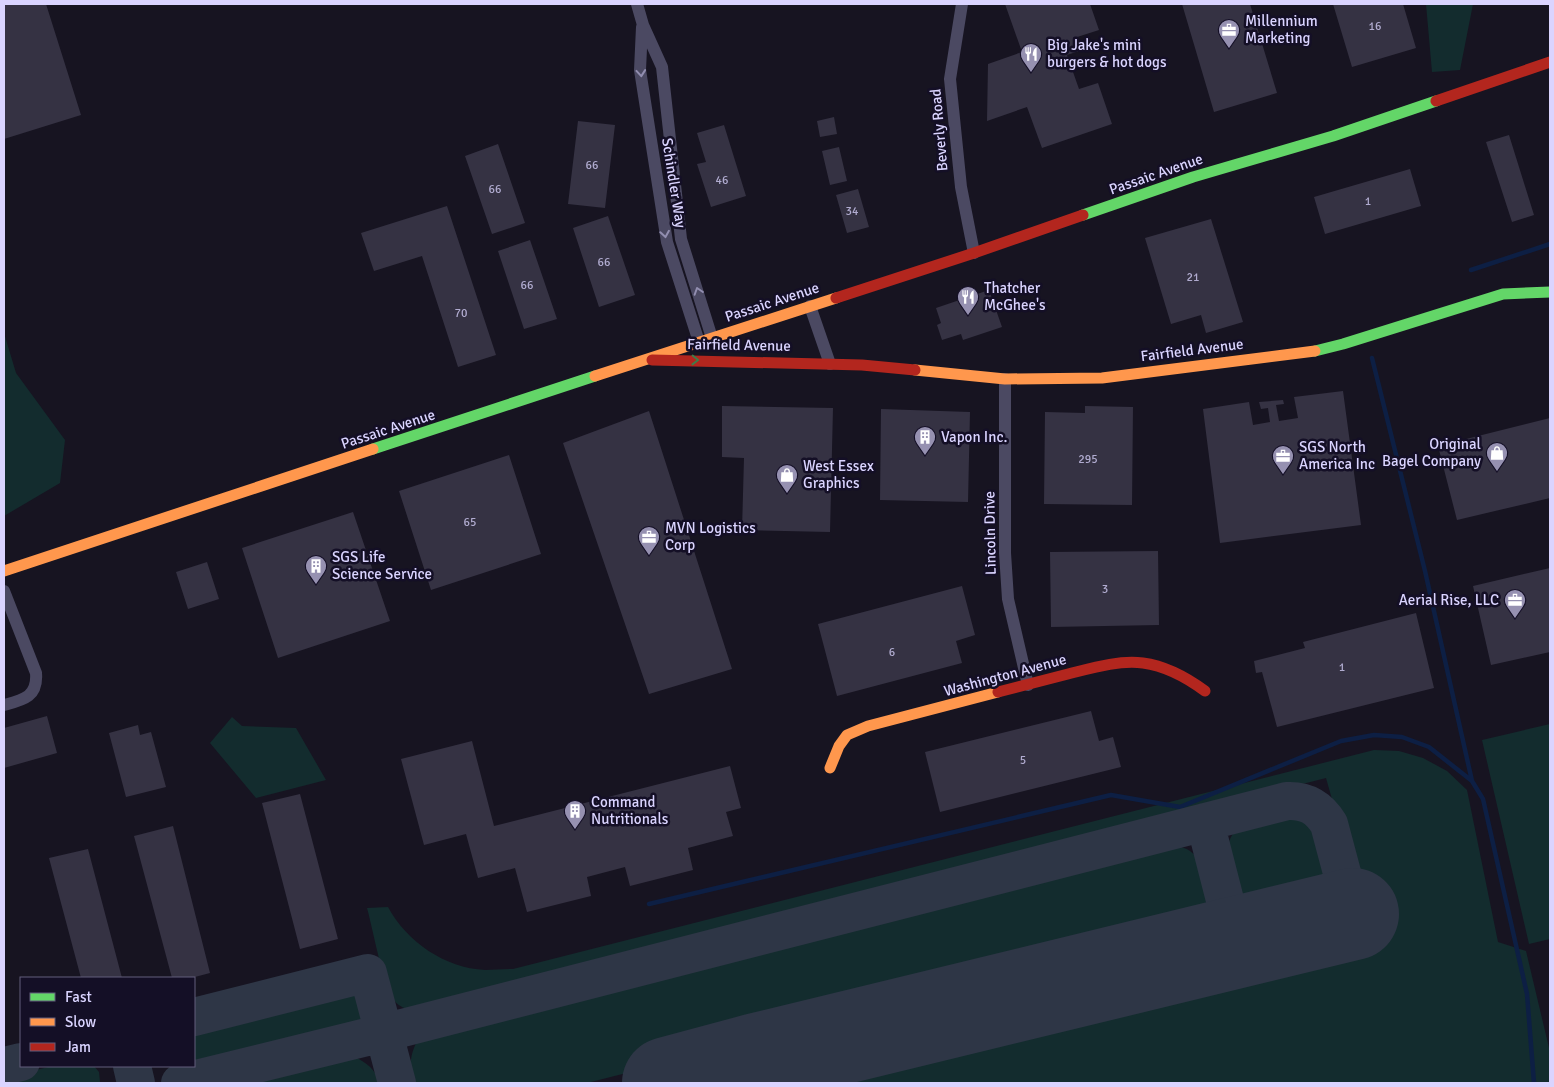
<svg xmlns="http://www.w3.org/2000/svg" width="1554" height="1087" viewBox="0 0 1554 1087" font-family="Signika,sans-serif">
<rect width="100%" height="100%" fill="#171421"/>
<path fill="#132c2e" d="M 1426,4 L 1473,4 L 1460,70 L 1432,72 Z
M 4,333 L 16,373 L 65,440 L 60,483 L 4,516 Z
M 232,717 L 242,726 L 296,728 L 326,780 L 256,798 L 210,743 Z
M 1550,724 L 1550,939 L 1529,944 L 1482,740 Z
M 1374,750 L 1399,751 L 1423,758 L 1447,771 L 1467,790 L 1498,942 L 1526,951 L 1550,1052 L 1550,1083 L 799,1083 L 1371,937 L 1326,778 L 414,1011 C 406,1009 399,1007 394,1000 C 384,990 372,925 367,908 L 388,907 C 407,942 445,968 485,970 C 494,970 504,969 513,969 Z
M 1287,814 C 1296,816 1304,818 1311,824 C 1321,834 1329,861 1328,874 C 1327,882 1319,892 1312,896 C 1306,900 1294,901 1287,903 C 1273,906 1262,909 1250,901 C 1231,889 1218,848 1236,830 C 1247,820 1273,817 1287,814 Z
M 1176,845 C 1180,847 1186,848 1190,851 C 1208,864 1216,894 1205,914 C 1200,923 1189,927 1181,932 L 587,1083 L 412,1083 C 409,1065 410,1052 420,1036 L 1151,849 Z
M 343,991 C 366,992 366,1007 359,1025 L 343,1031 L 185,1070 L 175,1068 L 171,1066 L 194,1066 L 194,1030 Z
M 355,1057 C 367,1063 375,1069 380,1083 L 241,1083 L 327,1061 Z
M 52,1066 L 94,1066 L 99,1072 L 100,1082 L 100,1083 L 4,1083 L 4,1078 Z"/>
<g fill="none" stroke-linecap="round" stroke-linejoin="round">
<path stroke="#0d1f44" stroke-width="4.5" d="M 1471,270 L 1550,244
M 1372,358 L 1425,571 L 1472,781
M 649,904 L 1111,795 L 1180,807 L 1341,741 L 1374,735 L 1402,737 L 1429,747 L 1472,781 L 1483,799 L 1527,994 L 1534,1083"/>
<path stroke="#2e3646" stroke-width="38" d="M 1205,822 L 1236,943
M 194,1017 L 368,973 L 397,1083
M 4,1066 L 21,1062
M 132,1066 L 136,1083
M 180,1083 L 383,1033 L 1287,801 C 1307,800 1319,808 1329,824 L 1353,914"/>
<path stroke="#2e3646" stroke-width="92" d="M 668,1083 L 757,1059 L 1353,914"/>
</g>
<path fill="#353243" d="M 4,4 L 46,4 L 81,115 L 4,139 Z
M 1005,4 L 1090,4 L 1099,30 L 1074,38 L 1079,51 L 1067,55 L 1079,89 L 1098,83 L 1112,124 L 1042,148 L 1027,107 L 987,121 L 988,64 L 1022,52 Z
M 1182,4 L 1250,4 L 1277,93 L 1214,112 Z
M 1333,4 L 1403,4 L 1416,48 L 1352,67 Z
M 834,117 L 837,134 L 820,137 L 817,121 Z
M 578,121 L 615,125 L 605,208 L 568,204 Z
M 724,125 L 746,196 L 711,207 L 697,164 L 706,162 L 697,133 Z
M 1509,135 L 1534,215 L 1512,222 L 1486,142 Z
M 498,144 L 525,223 L 492,234 L 465,156 Z
M 839,147 L 847,181 L 830,185 L 822,151 Z
M 1410,169 L 1421,206 L 1325,234 L 1314,197 Z
M 858,189 L 869,227 L 847,233 L 836,195 Z
M 447,206 L 496,355 L 458,367 L 422,256 L 374,271 L 361,233 Z
M 608,216 L 635,295 L 599,307 L 573,228 Z
M 1211,219 L 1243,322 L 1206,333 L 1201,315 L 1171,324 L 1145,238 Z
M 530,240 L 557,319 L 524,329 L 498,251 Z
M 989,290 L 1002,327 L 963,340 L 961,334 L 942,340 L 937,325 L 941,323 L 936,308 Z
M 1343,391 L 1361,525 L 1220,543 L 1203,409 L 1249,402 L 1253,425 L 1270,422 L 1268,408 L 1261,409 L 1259,402 L 1283,400 L 1284,404 L 1276,405 L 1279,421 L 1298,418 L 1294,397 Z
M 722,406 L 833,408 L 830,532 L 742,530 L 744,458 L 722,457 Z
M 1085,406 L 1133,407 L 1132,505 L 1044,504 L 1045,412 L 1085,413 Z
M 881,409 L 970,412 L 968,502 L 880,500 Z
M 649,411 L 732,669 L 649,694 L 563,443 Z
M 1550,418 L 1550,498 L 1457,520 L 1438,446 Z
M 509,455 L 541,554 L 431,590 L 399,491 Z
M 353,512 L 390,621 L 278,658 L 242,548 Z
M 1158,551 L 1159,625 L 1051,627 L 1050,552 Z
M 207,562 L 219,599 L 188,609 L 176,572 Z
M 1550,568 L 1550,652 L 1491,665 L 1473,586 Z
M 962,586 L 975,635 L 956,641 L 962,663 L 837,696 L 818,624 Z
M 1416,613 L 1434,688 L 1277,727 L 1262,672 L 1256,673 L 1254,661 L 1305,648 L 1303,642 Z
M 1091,711 L 1099,741 L 1113,737 L 1121,767 L 940,812 L 925,752 Z
M 47,716 L 57,753 L 4,768 L 4,728 Z
M 138,725 L 140,735 L 151,732 L 166,787 L 126,797 L 109,733 Z
M 472,741 L 494,826 L 730,766 L 741,808 L 726,812 L 733,836 L 688,848 L 693,870 L 630,886 L 625,867 L 587,877 L 591,896 L 527,912 L 515,868 L 478,878 L 466,834 L 424,845 L 401,759 Z
M 300,794 L 338,939 L 300,949 L 262,803 Z
M 173,826 L 210,973 L 191,978 L 172,978 L 134,836 Z
M 88,849 L 122,978 L 81,978 L 49,858 Z"/>
<g fill="none" stroke-linecap="round" stroke-linejoin="round">
<path stroke="#4b4962" stroke-width="12" d="M 637,4 L 643,25 L 662,67 L 681,239 L 712,338
M 962,4 L 950,79 L 961,187 L 974,253
M 642,27 L 640,70 L 667,242 L 699,342
M 810,306 L 830,364
M 1005,379 L 1005,553 L 1008,599 L 1028,685
M 4,591 L 36,673 C 38,697 23,700 4,705"/>
<path stroke="#63d668" stroke-width="11" d="M 1083,215 L 1193,177 L 1333,136 L 1436,101
M 1315,351 L 1343,344 L 1503,294 L 1550,292
M 373,449 L 595,376"/>
<path stroke="#ff974d" stroke-width="11" d="M 915,370 L 1005,379 L 1102,378 L 1315,351
M 595,376 L 836,298
M 4,571 L 373,449
M 830,768 L 839,746 L 847,735 L 868,726 L 998,692"/>
<path stroke="#b3261e" stroke-width="11" d="M 1436,101 L 1550,62
M 836,298 L 974,253 L 1083,215
M 652,360 L 862,365 L 915,370
M 998,692 C 1021,686 1045,680 1068,674 C 1092,668 1118,660 1143,663 C 1166,666 1186,677 1205,691"/>
</g>
<defs><path id="oneway-chevron" d="M-2-3.5L2.5 0L-2 3.5" fill="none" stroke-width="1.6" stroke-linecap="round" stroke-linejoin="round" transform="scale(1.25)"/></defs>
<g stroke="#928eb0">
<use href="#oneway-chevron" transform="translate(641 73) rotate(85)"/>
<use href="#oneway-chevron" transform="translate(665 234) rotate(81)"/>
<use href="#oneway-chevron" transform="translate(698 291) rotate(-108)"/>
</g>
<use stroke="#3f7c4a" href="#oneway-chevron" transform="translate(695 360) rotate(1)"/>
<defs>
<g id="office-pin" transform="scale(1.125)"><path d="M0 17L-7.5 6A9.5 9.5 0 1 1 7.5 6Z" fill="#9691b1" stroke="#140f26"/><path d="M-6-3h4V-5.5h4V-3h4V5H-6ZM-1-4.5V-3h2v-1.5ZM-6 0V1H6V0Z" fill="#fff"/></g>
<g id="restaurant-pin" transform="scale(1.125)"><path d="M0 17L-7.5 6A9.5 9.5 0 1 1 7.5 6Z" fill="#9691b1" stroke="#140f26"/><path d="M-5-6h1v4h1v-4h1v4h1v-4h1v5L-1.5 .5V6h-2V.5L-5-1ZM5-6V6H3V1.5H1.5Q1.5-4 5-6Z" fill="#fff"/></g>
<g id="building-pin" transform="scale(1.125)"><path d="M0 17L-7.5 6A9.5 9.5 0 1 1 7.5 6Z" fill="#9691b1" stroke="#140f26"/><path d="M-4-6H4V6H1V3H-1V6H-4ZM-2.5-4.3h1.7v1.8h-1.7ZM.8-4.3h1.7v1.8H.8ZM-2.5-1h1.7V.8h-1.7ZM.8-1h1.7V.8H.8Z" fill="#fff"/></g>
<g id="shop-pin" transform="scale(1.125)"><path d="M0 17L-7.5 6A9.5 9.5 0 1 1 7.5 6Z" fill="#9691b1" stroke="#140f26"/><path d="M-5-2.5h2.3a2.7 3.5 0 0 1 5.4 0H5L5.5 6h-11ZM-1.5-2.5h3a1.5 2.3 0 0 0-3 0Z" fill="#fff"/></g>
</defs>
<g fill-rule="evenodd">
<use href="#office-pin" x="1229" y="30"/>
<use href="#restaurant-pin" x="1031" y="54"/>
<use href="#restaurant-pin" x="968" y="297"/>
<use href="#building-pin" x="925" y="437"/>
<use href="#shop-pin" x="1497" y="453"/>
<use href="#office-pin" x="1283" y="456"/>
<use href="#shop-pin" x="787" y="475"/>
<use href="#office-pin" x="649" y="537"/>
<use href="#building-pin" x="316" y="566"/>
<use href="#office-pin" x="1515" y="600"/>
<use href="#building-pin" x="575" y="811"/>
</g>
<g text-anchor="middle" stroke-width="5" stroke-linejoin="round" paint-order="stroke">
<g font-size="12" fill="#b1acd0">
<text x="1375" y="30">16</text>
<text x="592" y="169">66</text>
<text x="722" y="184">46</text>
<text x="495" y="193">66</text>
<text x="1368" y="205">1</text>
<text x="852" y="215">34</text>
<text x="604" y="266">66</text>
<text x="1193" y="281">21</text>
<text x="527" y="289">66</text>
<text x="461" y="317">70</text>
<text x="1088" y="463">295</text>
<text x="470" y="526">65</text>
<text x="1105" y="593">3</text>
<text x="892" y="656">6</text>
<text x="1342" y="671">1</text>
<text x="1023" y="764">5</text>
</g>
<g font-size="15" fill="#dad4ff" stroke="#140f26" text-anchor="start">
<text x="1245" y="26">Millennium<tspan x="1245" dy="17">Marketing</tspan></text>
<text x="1047" y="50">Big Jake's mini<tspan x="1047" dy="17">burgers &amp; hot dogs</tspan></text>
<text x="984" y="293">Thatcher<tspan x="984" dy="17">McGhee's</tspan></text>
<text x="941" y="442">Vapon Inc.</text>
<text x="1481" y="449" text-anchor="end">Original<tspan x="1481" dy="17">Bagel Company</tspan></text>
<text x="1299" y="452">SGS North<tspan x="1299" dy="17">America Inc</tspan></text>
<text x="803" y="471">West Essex<tspan x="803" dy="17">Graphics</tspan></text>
<text x="665" y="533">MVN Logistics<tspan x="665" dy="17">Corp</tspan></text>
<text x="332" y="562">SGS Life<tspan x="332" dy="17">Science Service</tspan></text>
<text x="1499" y="605" text-anchor="end">Aerial Rise, LLC</text>
<text x="591" y="807">Command<tspan x="591" dy="17">Nutritionals</tspan></text>
</g>
<g font-size="15" fill="#dad4ff" stroke="#140f26">
<text transform="translate(939 130) rotate(-95)" y="5">Beverly Road</text>
<text transform="translate(1156 174) rotate(-19)" y="5">Passaic Avenue</text>
<text transform="translate(674 183) rotate(81)" y="5">Schindler Way</text>
<text transform="translate(772 302) rotate(-18)" y="5">Passaic Avenue</text>
<text transform="translate(739 345) rotate(1)" y="5">Fairfield Avenue</text>
<text transform="translate(1192 350) rotate(-7)" y="5">Fairfield Avenue</text>
<text transform="translate(388 429) rotate(-18)" y="5">Passaic Avenue</text>
<text transform="translate(990 533) rotate(-91)" y="5">Lincoln Drive</text>
<text transform="translate(1005 675) rotate(-15)" y="5">Washington Avenue</text>
</g>
</g>
<rect width="1554" height="1087" fill="none" stroke="#dad4ff" stroke-width="10"/>
<rect x="20" y="977" width="175" height="90" fill="#140f26" stroke="#635e7d"/>
<rect x="30" y="993" width="25" height="8" fill="#63d668" stroke="#635e7d"/>
<text x="65" y="1002" font-size="15" fill="#dad4ff">Fast</text>
<rect x="30" y="1018" width="25" height="8" fill="#ff974d" stroke="#635e7d"/>
<text x="65" y="1027" font-size="15" fill="#dad4ff">Slow</text>
<rect x="30" y="1043" width="25" height="8" fill="#b3261e" stroke="#635e7d"/>
<text x="65" y="1052" font-size="15" fill="#dad4ff">Jam</text>
</svg>
